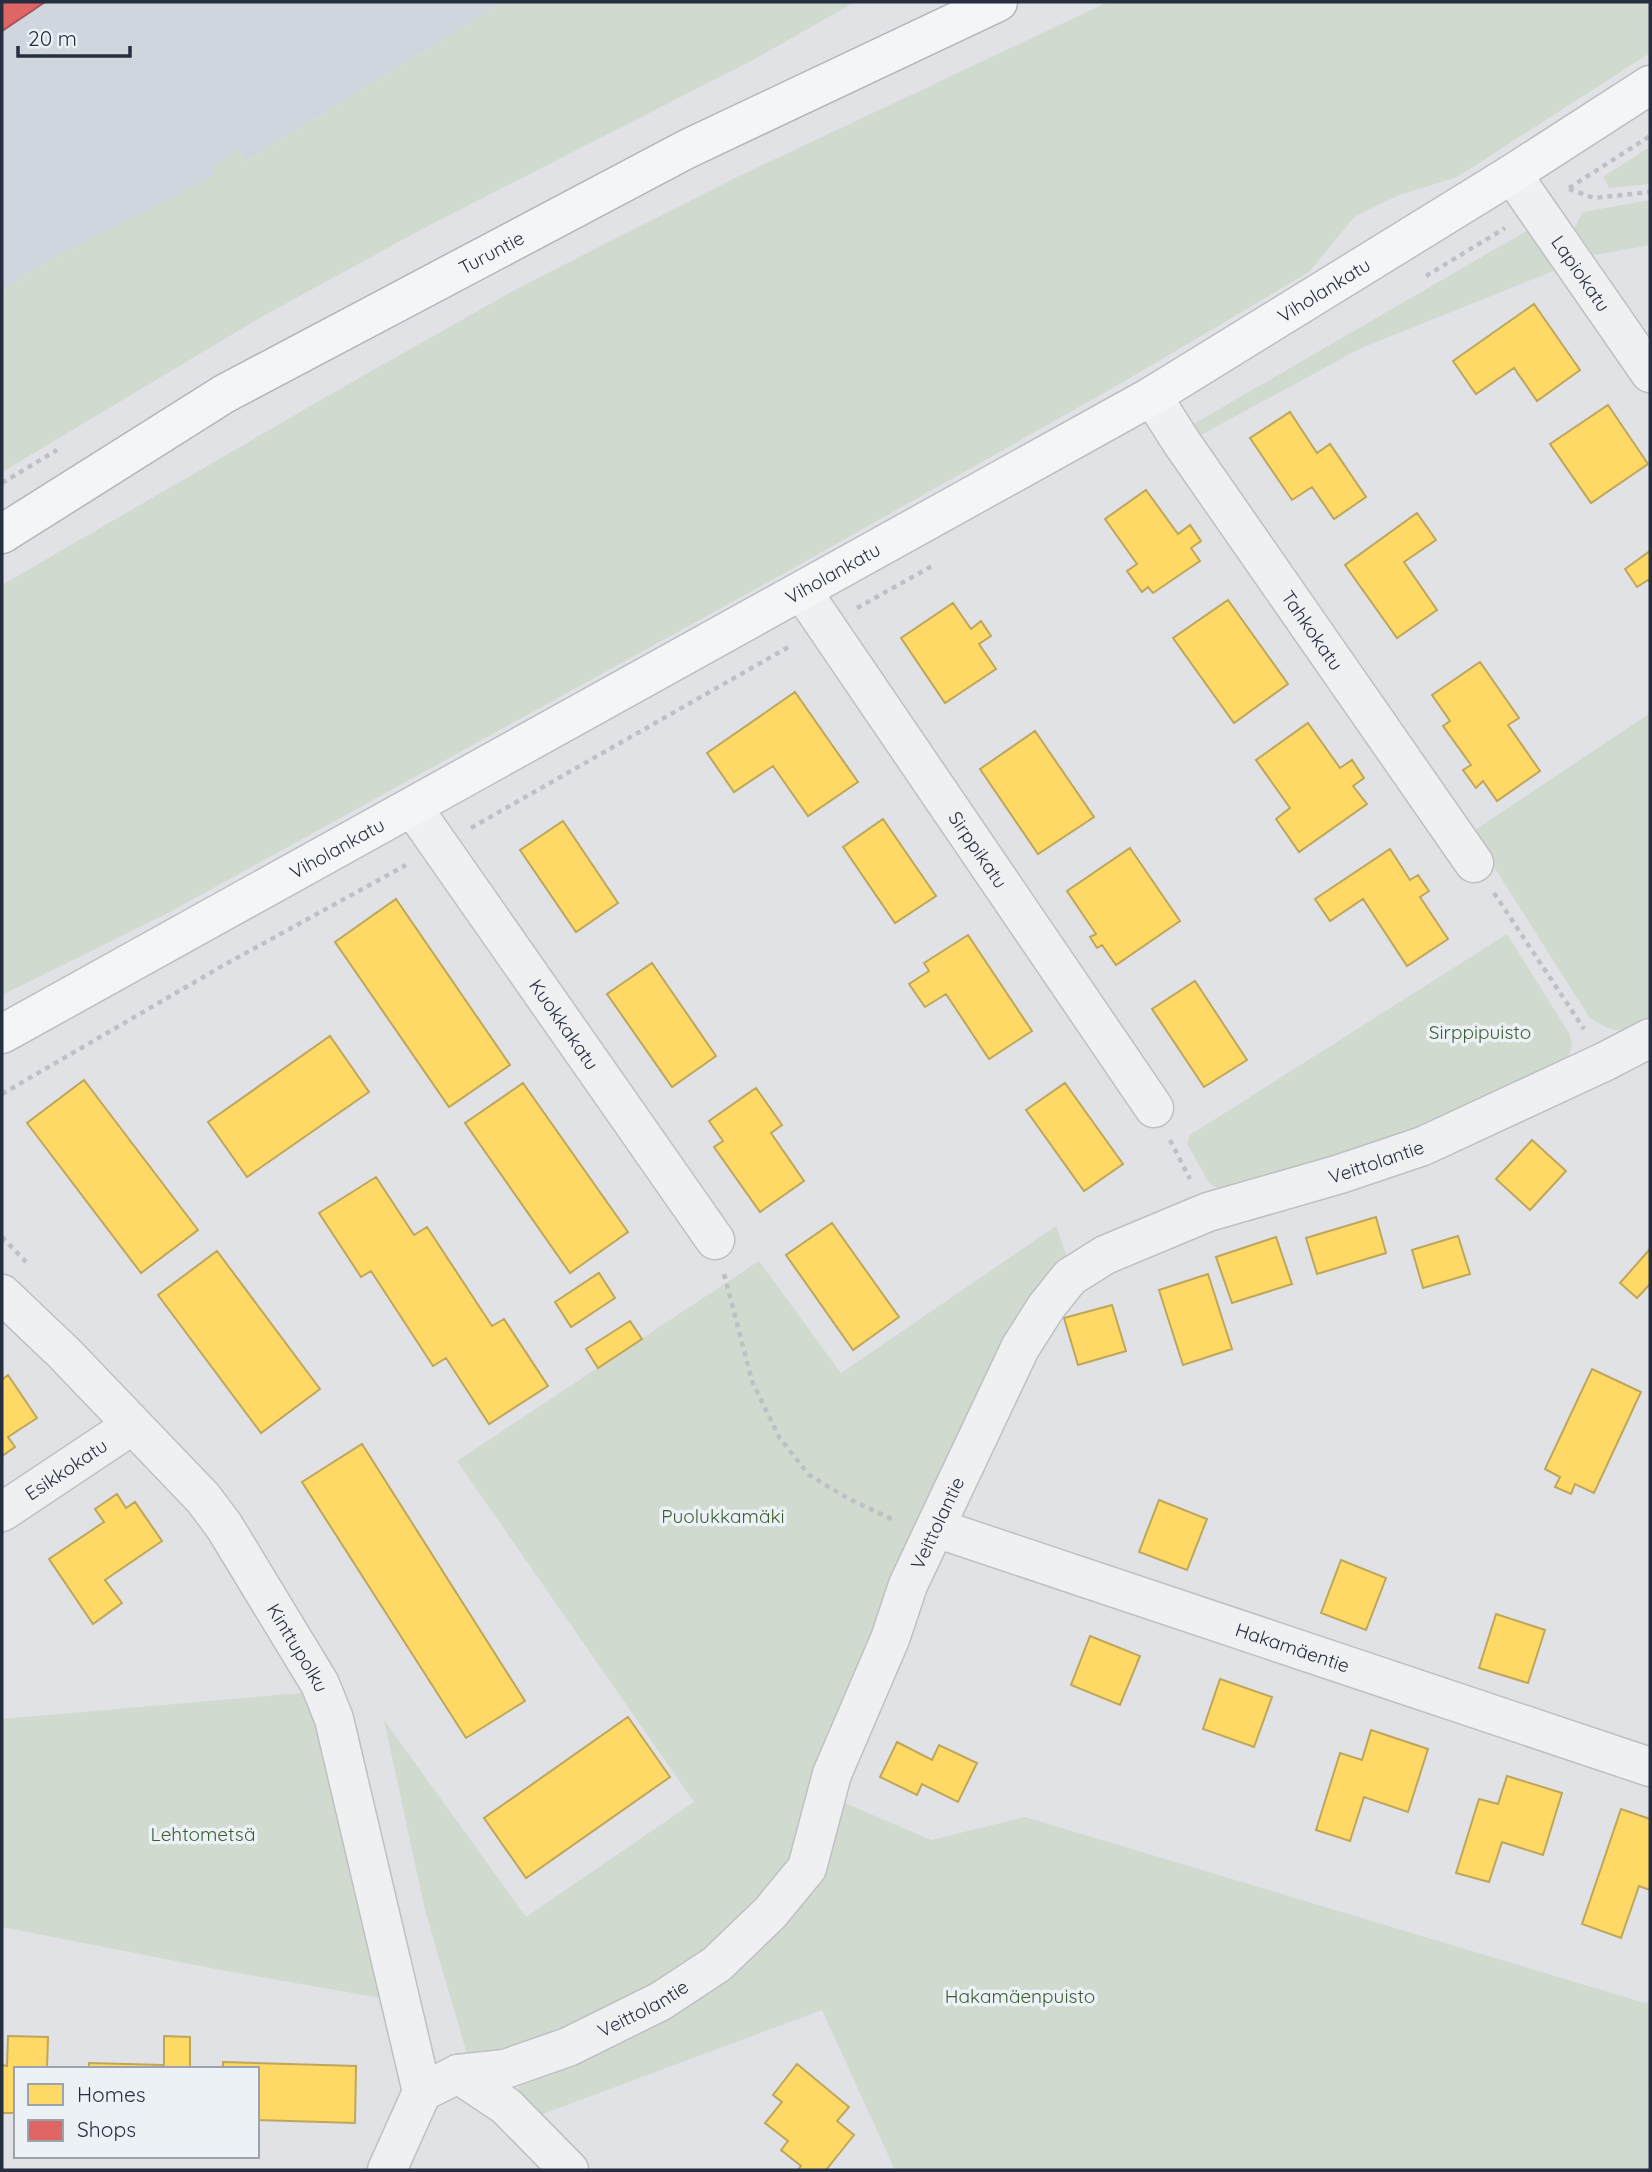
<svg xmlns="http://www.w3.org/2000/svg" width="1652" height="2172" viewBox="0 0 1652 2172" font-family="Quicksand,sans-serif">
<rect width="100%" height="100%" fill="#e0e2e5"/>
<path fill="#d0d6dd" d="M 2,2 L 503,2 L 246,161 L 238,149 L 216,175 L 38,266 L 2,290 Z"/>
<path fill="#d0dacf" d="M 503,2 L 855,2 L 751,61 L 426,227 L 265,315 L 2,472 L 2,290 L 38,266 L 215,175 L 212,167 L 238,149 L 246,161 Z
M 1108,2 L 1650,2 L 1650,53 L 1457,177 L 1399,195 L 1355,216 L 1309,272 L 1118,385 L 774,579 L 166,914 L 2,995 L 2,585 L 345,386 L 522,286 L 737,177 Z
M 1650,147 L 1650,184 L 1609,188 L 1603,177 Z
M 1650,200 L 1650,245 L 1594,255 L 1574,228 L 1583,212 Z
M 1528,230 L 1561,268 L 1361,348 L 1199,436 L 1192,425 Z
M 1650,713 L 1650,1019 C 1623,1035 1615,1034 1589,1017 L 1472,832 Z
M 1507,934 L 1569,1033 L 1572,1045 L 1568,1059 L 1419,1137 L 1221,1190 L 1210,1184 L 1187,1144 L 1190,1135 Z
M 1056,1226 L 1070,1266 L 799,1863 L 709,1956 L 564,2038 L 469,2061 L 425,1910 L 384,1720 L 526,1917 L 694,1802 L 457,1461 L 759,1261 L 841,1373 Z
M 301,1693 L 316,1727 L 381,1998 L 216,1969 L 2,1927 L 2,1719 Z
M 840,1801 L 931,1840 L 1025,1817 L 1645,2003 L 1650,2002 L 1648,2170 L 895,2170 L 822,2010 L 540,2115 L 518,2095 L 519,2081 L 668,2012 Z"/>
<path fill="#ffd966" stroke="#bea65b" stroke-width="2" d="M 1534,304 L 1580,370 L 1537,401 L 1514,368 L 1476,394 L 1453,361 Z
M 1608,405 L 1648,464 L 1591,503 L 1550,444 Z
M 1290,412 L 1317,453 L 1330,444 L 1366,497 L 1334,519 L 1312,487 L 1292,500 L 1250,438 Z
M 1146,490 L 1178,534 L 1190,525 L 1201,541 L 1191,548 L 1200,561 L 1153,593 L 1148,587 L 1142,592 L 1127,571 L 1137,564 L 1105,519 Z
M 1417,513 L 1436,540 L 1404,562 L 1437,610 L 1397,638 L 1345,565 Z
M 1650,551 L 1650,582 L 1648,580 L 1637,587 L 1625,569 Z
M 1228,600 L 1288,684 L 1234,723 L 1173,638 Z
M 953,603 L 971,629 L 981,621 L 991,636 L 979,644 L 996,669 L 945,703 L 901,638 Z
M 1480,662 L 1519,718 L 1508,725 L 1540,771 L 1497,801 L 1483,781 L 1476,788 L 1463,770 L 1471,765 L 1443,726 L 1450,721 L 1432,695 Z
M 795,692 L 858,782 L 808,816 L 773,766 L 734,792 L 707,753 Z
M 1308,723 L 1340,768 L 1352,760 L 1364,778 L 1353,786 L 1367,804 L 1299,852 L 1276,819 L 1290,808 L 1256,760 Z
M 1035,731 L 1094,817 L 1038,854 L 980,769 Z
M 883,819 L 936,896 L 895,923 L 843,847 Z
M 563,821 L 618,903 L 576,932 L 520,850 Z
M 1130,848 L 1180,921 L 1116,965 L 1102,945 L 1097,948 L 1090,937 L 1096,934 L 1067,891 Z
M 1390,849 L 1410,880 L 1418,875 L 1429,891 L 1420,897 L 1448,939 L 1407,966 L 1363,899 L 1330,921 L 1315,899 Z
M 396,899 L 510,1065 L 449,1107 L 335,942 Z
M 968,935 L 1032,1031 L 989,1059 L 946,994 L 925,1007 L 909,984 L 929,971 L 924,963 Z
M 652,963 L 716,1056 L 672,1087 L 607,994 Z
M 1195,981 L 1247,1060 L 1204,1087 L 1152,1009 Z
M 330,1036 L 369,1092 L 247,1177 L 208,1122 Z
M 84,1080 L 198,1230 L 141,1273 L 27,1123 Z
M 523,1083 L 628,1232 L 570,1273 L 465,1123 Z
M 1065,1083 L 1123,1164 L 1084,1191 L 1026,1110 Z
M 756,1088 L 782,1125 L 771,1133 L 804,1181 L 760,1212 L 714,1147 L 723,1141 L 709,1121 Z
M 1532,1140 L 1566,1171 L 1530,1210 L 1496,1179 Z
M 376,1177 L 414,1235 L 427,1227 L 492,1326 L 504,1319 L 548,1386 L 489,1424 L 446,1358 L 433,1366 L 371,1271 L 361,1277 L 319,1213 Z
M 1376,1217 L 1386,1253 L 1317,1274 L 1306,1238 Z
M 832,1223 L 899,1317 L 853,1350 L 786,1255 Z
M 1458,1236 L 1470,1274 L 1423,1288 L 1412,1250 Z
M 1276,1237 L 1292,1284 L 1232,1303 L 1216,1257 Z
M 1650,1249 L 1650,1284 L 1637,1298 L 1620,1283 Z
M 217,1251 L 320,1389 L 261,1433 L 158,1295 Z
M 599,1273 L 615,1298 L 571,1327 L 555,1302 Z
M 1208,1274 L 1232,1349 L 1183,1365 L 1159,1290 Z
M 1112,1305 L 1126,1351 L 1078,1365 L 1064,1318 Z
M 630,1321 L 642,1339 L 598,1368 L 586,1349 Z
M 1592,1369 L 1641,1392 L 1594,1493 L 1575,1484 L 1571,1494 L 1555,1487 L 1560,1477 L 1545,1469 Z
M 8,1375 L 37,1418 L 8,1437 L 15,1447 L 2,1456 L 2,1380 Z
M 362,1444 L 525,1701 L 466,1738 L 302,1482 Z
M 117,1494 L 126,1508 L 135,1502 L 162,1541 L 105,1580 L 122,1603 L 93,1624 L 49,1559 L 104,1522 L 95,1509 Z
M 1159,1500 L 1207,1519 L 1187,1570 L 1139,1552 Z
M 1341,1560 L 1386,1578 L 1366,1630 L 1321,1613 Z
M 1496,1614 L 1545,1630 L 1528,1683 L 1479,1668 Z
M 1090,1636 L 1140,1656 L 1120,1705 L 1071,1685 Z
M 1220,1679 L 1272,1697 L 1254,1747 L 1203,1729 Z
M 628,1717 L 670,1777 L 526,1878 L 484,1818 Z
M 1371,1730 L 1428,1749 L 1408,1812 L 1364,1797 L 1350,1841 L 1316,1830 L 1340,1753 L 1362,1760 Z
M 897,1742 L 932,1760 L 939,1745 L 977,1763 L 958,1802 L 922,1784 L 917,1795 L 880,1777 Z
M 1507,1776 L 1562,1793 L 1543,1855 L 1502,1842 L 1489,1882 L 1456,1873 L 1479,1799 L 1498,1804 Z
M 1621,1809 L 1650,1819 L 1650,1890 L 1639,1886 L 1621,1938 L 1582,1924 Z
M 8,2036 L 48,2037 L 47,2069 L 16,2069 L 16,2113 L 2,2113 L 2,2065 L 7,2066 Z
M 164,2036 L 190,2037 L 190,2069 L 89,2069 L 89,2063 L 164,2065 Z
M 223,2062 L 356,2066 L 355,2123 L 257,2120 L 257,2069 L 223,2069 Z
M 797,2064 L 849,2107 L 837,2121 L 854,2135 L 826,2170 L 798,2170 L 801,2166 L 781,2150 L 788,2141 L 765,2123 L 782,2102 L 773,2095 Z"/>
<path fill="#e06666" stroke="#a8565b" stroke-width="2" d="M 2,2 L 45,2 L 2,31 Z"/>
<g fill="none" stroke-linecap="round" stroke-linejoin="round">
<g stroke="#bec0c3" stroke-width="41">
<g id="minor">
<path id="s1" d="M 1512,174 L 1650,373"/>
<path id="s2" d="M 1152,396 L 1182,443 L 1474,863"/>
<path id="s3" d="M 802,591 L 1154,1108"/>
<path id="s4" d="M 413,808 L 715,1240"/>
<path id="s5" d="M 2,1294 L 64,1353 L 203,1498 L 224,1526 L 320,1684 L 334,1719 L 422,2092"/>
<path id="s6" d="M 2,1512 L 131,1426"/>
<path id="s7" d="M 936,1528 L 1650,1767"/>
<path d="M 458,2074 L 506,2106 L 569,2170"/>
<path id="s8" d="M 387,2170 L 422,2092 L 458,2074 L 505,2069 L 568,2047 L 661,2001 L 717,1964 L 770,1913 L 807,1868 L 832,1774 L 890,1639 L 908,1585 L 1020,1348 L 1046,1307 L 1070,1277 L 1105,1255 L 1208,1212 L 1340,1174 L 1423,1146 L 1606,1061 L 1650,1038"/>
</g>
</g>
<g stroke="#bbbfc3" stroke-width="41">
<g id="major">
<path id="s9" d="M 2,1034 L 1152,396 L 1512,174 L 1650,85"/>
</g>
</g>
<g stroke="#b2b5ba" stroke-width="41">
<g id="highway">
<path id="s10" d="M 2,534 L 224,394 L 687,149 L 998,2"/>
</g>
</g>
<path stroke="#bfc0c5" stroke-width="4.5" stroke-dasharray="5 5" stroke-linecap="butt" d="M 1569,188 L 1650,136
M 1569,189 L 1594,198 L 1650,192
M 1426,276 L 1505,228
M 2,483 L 57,450
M 857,608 L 932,566
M 471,828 L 792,645
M 1494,893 L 1584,1029
M 2,1094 L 224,965 L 406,865
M 1170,1140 L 1190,1179
M 2,1237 L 26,1262
M 724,1274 L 752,1381 L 779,1437 L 809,1475 L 847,1498 L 896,1521"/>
<use href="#minor" stroke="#eff0f2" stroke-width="38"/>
<use href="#major" stroke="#f4f5f6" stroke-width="38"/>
<use href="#highway" stroke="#f4f5f6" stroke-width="38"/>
</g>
<g text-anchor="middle" stroke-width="7" stroke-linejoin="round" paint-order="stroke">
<g font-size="19" fill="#252f40" stroke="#ecf1f6">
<text dy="7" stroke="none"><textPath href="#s10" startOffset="565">Turuntie</textPath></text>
<text dy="7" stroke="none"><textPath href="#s1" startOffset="121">Lapiokatu</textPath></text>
<text dy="7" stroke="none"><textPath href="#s9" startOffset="1517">Viholankatu</textPath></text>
<text dy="7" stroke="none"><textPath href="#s9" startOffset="950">Viholankatu</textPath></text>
<text dy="7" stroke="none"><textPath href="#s2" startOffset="284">Tahkokatu</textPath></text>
<text dy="7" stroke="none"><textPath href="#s9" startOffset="383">Viholankatu</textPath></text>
<text dy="7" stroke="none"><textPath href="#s3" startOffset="313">Sirppikatu</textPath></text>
<text dy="7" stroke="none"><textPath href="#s4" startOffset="264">Kuokkakatu</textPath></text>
<text dy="7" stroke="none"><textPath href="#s8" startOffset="1521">Veittolantie</textPath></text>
<text dy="7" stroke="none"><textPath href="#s6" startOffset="77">Esikkokatu</textPath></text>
<text dy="7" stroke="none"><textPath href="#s8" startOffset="912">Veittolantie</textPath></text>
<text dy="7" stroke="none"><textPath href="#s5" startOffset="464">Kinttupolku</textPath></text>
<text dy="7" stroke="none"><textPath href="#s7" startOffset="376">Hakamäentie</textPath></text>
<text dy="7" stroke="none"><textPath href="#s8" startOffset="324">Veittolantie</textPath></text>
</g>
<g font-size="19" fill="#3a5d31" stroke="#ecf1f6">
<text x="1480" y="1039">Sirppipuisto</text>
<text x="723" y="1523">Puolukkamäki</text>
<text x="203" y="1841">Lehtometsä</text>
<text x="1020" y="2003">Hakamäenpuisto</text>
</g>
</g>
<rect width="1652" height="2172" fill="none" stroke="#252f40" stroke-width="7"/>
<rect x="14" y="2067" width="245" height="91" fill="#ecf1f6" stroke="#9ca3ad" stroke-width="2"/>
<rect x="28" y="2084" width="35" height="21" fill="#ffd966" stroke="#9ca3ad" stroke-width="2"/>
<text x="77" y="2102" font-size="21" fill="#252f40">Homes</text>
<rect x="28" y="2120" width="35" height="21" fill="#e06666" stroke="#9ca3ad" stroke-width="2"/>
<text x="77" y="2137" font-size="21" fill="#252f40">Shops</text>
<path d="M18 46v10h112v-10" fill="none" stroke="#252f40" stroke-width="3.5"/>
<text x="28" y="46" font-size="21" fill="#252f40" stroke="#ecf1f6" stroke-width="5" paint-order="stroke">20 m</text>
</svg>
